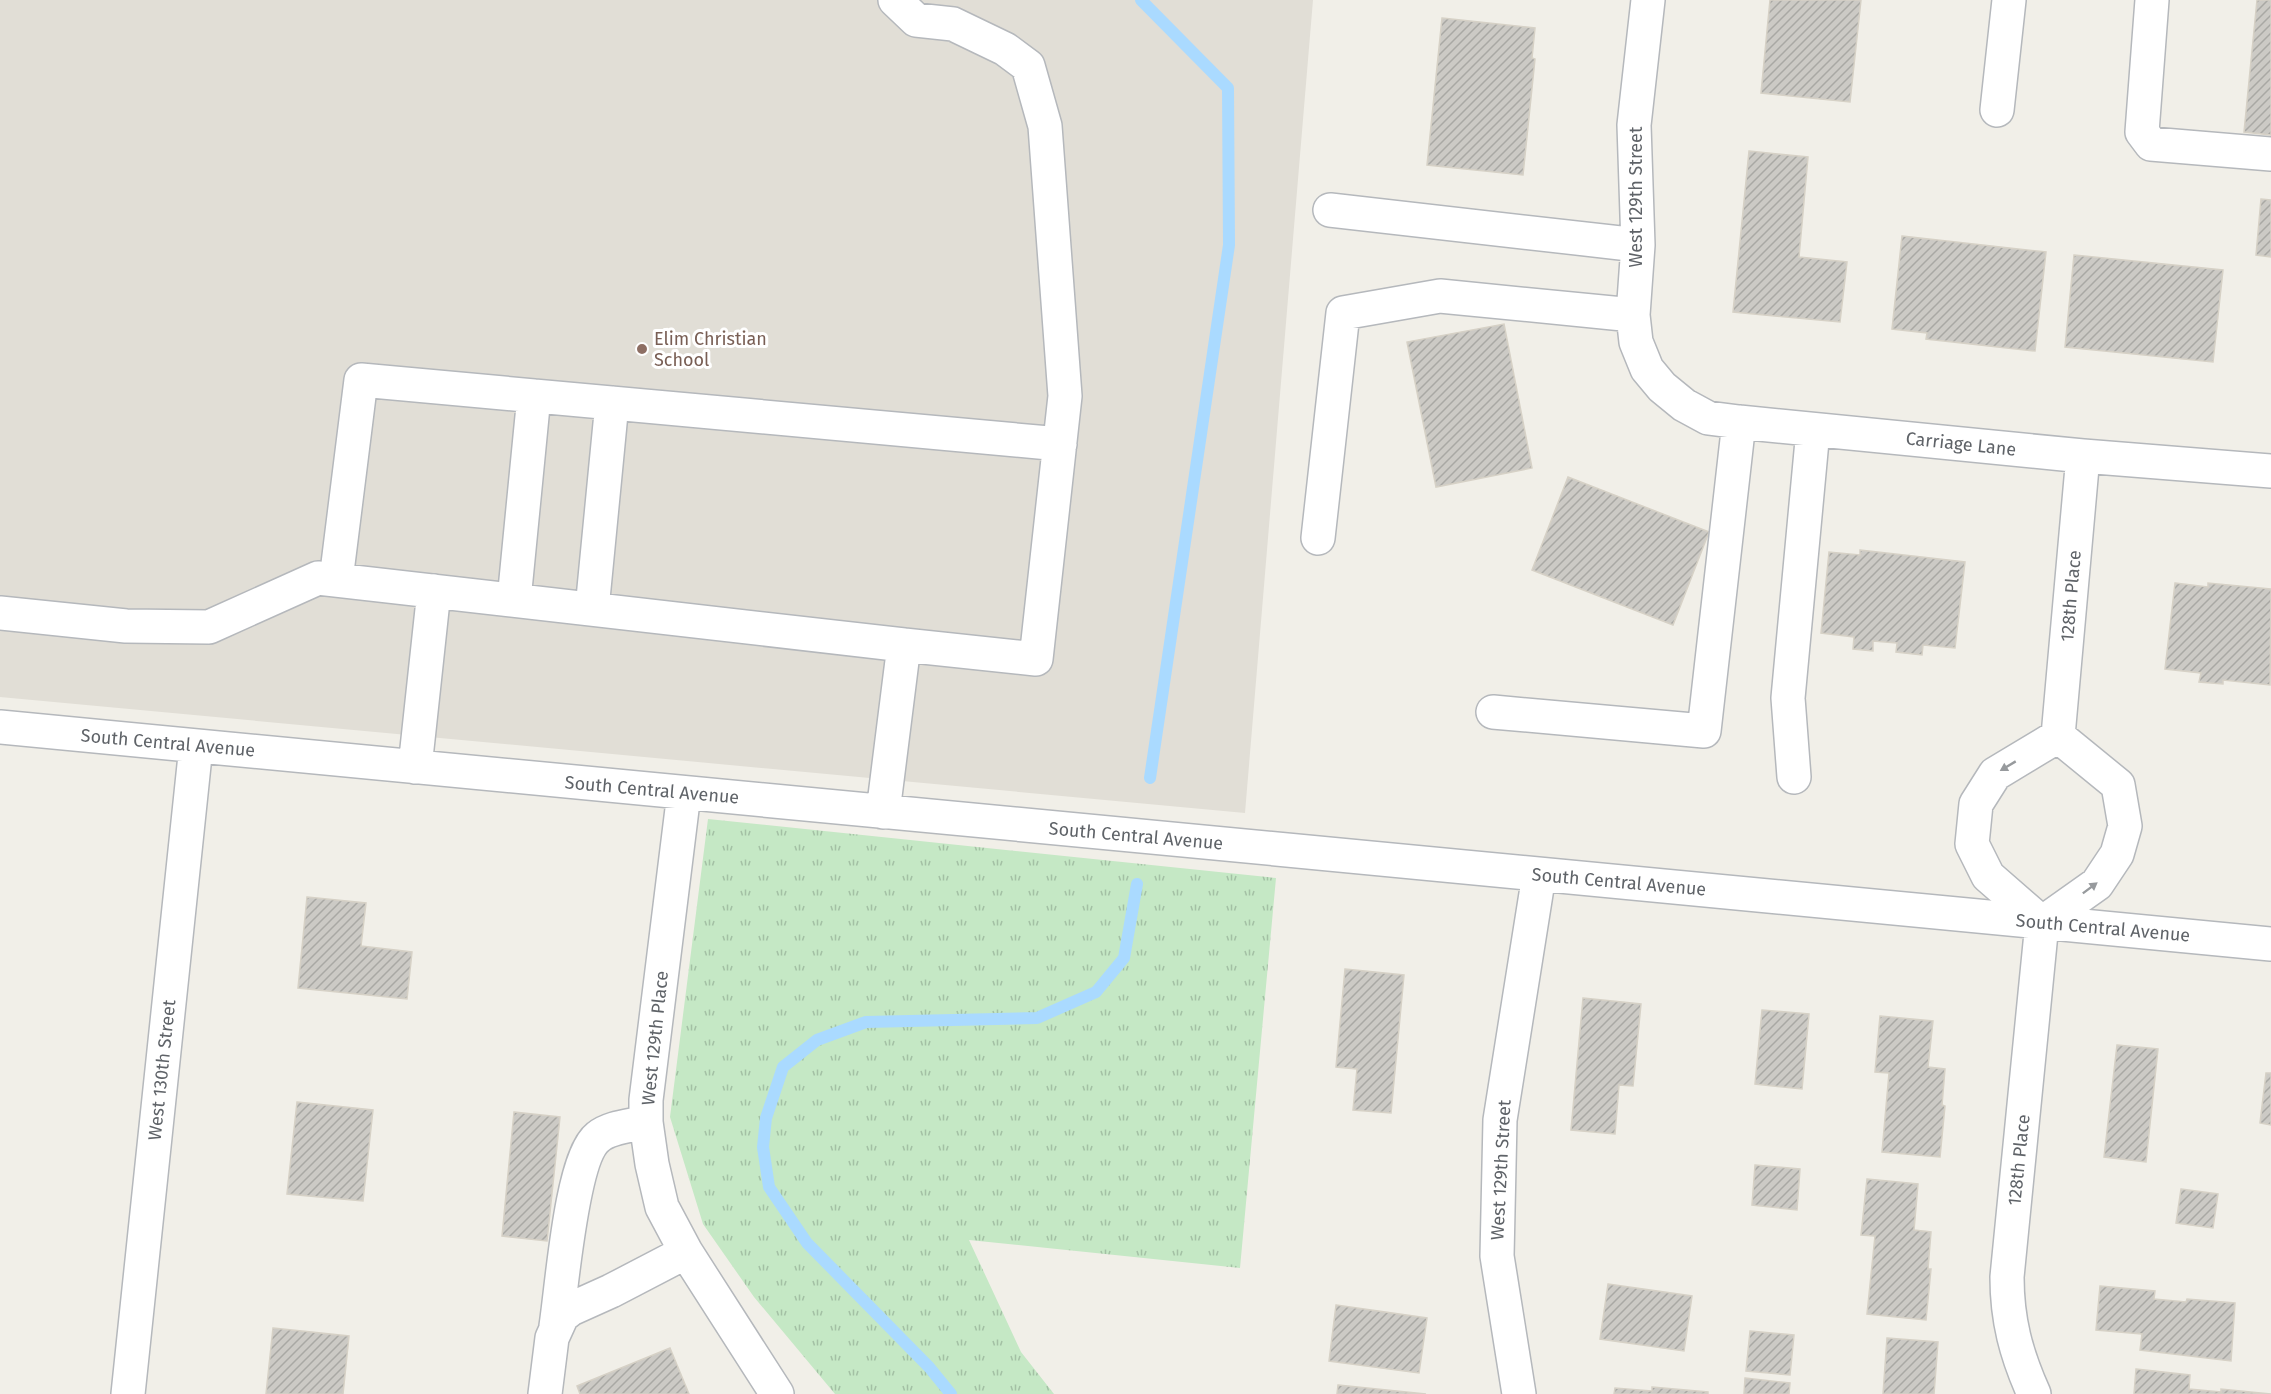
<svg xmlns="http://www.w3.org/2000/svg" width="2271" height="1394" viewBox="0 0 2271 1394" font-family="'Fira Sans',sans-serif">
<defs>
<pattern id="grass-tufts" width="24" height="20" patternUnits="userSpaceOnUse" patternTransform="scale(1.5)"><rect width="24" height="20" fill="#c5e8c5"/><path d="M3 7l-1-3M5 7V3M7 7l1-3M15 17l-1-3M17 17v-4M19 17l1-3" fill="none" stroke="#a3c0a4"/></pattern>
<pattern id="building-hatch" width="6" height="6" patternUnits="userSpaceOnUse" patternTransform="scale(1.5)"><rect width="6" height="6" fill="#cccac5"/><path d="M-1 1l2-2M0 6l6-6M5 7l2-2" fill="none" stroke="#a9a8a4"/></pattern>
</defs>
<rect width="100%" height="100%" fill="#f1efe8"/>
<path fill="#e1ded6" d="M 0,0 L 1313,0 L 1245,813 L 0,697 Z"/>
<path fill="url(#grass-tufts)" d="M 708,819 L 1276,878 L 1240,1268 L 969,1240 L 1021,1352 L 1054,1394 L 835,1394 L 754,1297 L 703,1224 L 670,1117 Z"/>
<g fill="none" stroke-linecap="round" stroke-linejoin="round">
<path stroke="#aadaff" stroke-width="12" d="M 1141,0 L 1228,88 L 1229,245 L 1150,778
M 951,1394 L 929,1367 L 807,1243 L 769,1187 L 763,1147 L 766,1118 L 783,1067 L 817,1040 L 866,1022 L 1037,1018 L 1096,992 L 1124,958 L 1137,884"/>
</g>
<path fill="url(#building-hatch)" stroke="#d6d1c6" stroke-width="1.5" d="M 1770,0 L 1861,0 L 1850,102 L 1761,93 Z
M 2257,0 L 2271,0 L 2271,135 L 2244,132 Z
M 1442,18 L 1535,28 L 1532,58 L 1535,59 L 1523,175 L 1427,165 Z
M 1749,151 L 1808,157 L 1799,257 L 1847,262 L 1840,322 L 1733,312 Z
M 2261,199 L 2271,200 L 2271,257 L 2256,255 Z
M 1902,236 L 2046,252 L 2035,351 L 1926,339 L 1927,333 L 1892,329 Z
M 2074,255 L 2223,270 L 2213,362 L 2065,347 Z
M 1504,324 L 1532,468 L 1436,487 L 1407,342 Z
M 1568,477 L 1709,532 L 1673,625 L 1532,570 Z
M 1860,550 L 1965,562 L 1955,648 L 1923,645 L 1922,655 L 1896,652 L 1897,643 L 1873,641 L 1873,651 L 1853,649 L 1854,637 L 1821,633 L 1829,552 L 1860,555 Z
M 2175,583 L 2208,587 L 2208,583 L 2271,589 L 2270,685 L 2223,680 L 2223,684 L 2199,682 L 2201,673 L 2165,669 Z
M 307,897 L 366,903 L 361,946 L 412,952 L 407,999 L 298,988 Z
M 1345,969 L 1404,975 L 1391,1113 L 1353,1110 L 1357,1069 L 1336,1067 Z
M 1583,998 L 1641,1004 L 1633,1086 L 1619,1085 L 1615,1134 L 1571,1130 Z
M 1762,1010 L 1809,1014 L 1802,1089 L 1755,1084 Z
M 1880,1016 L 1933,1021 L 1928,1067 L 1945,1069 L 1942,1105 L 1945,1106 L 1940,1157 L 1882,1152 L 1889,1073 L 1875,1072 Z
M 2117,1045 L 2158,1049 L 2146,1162 L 2104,1157 Z
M 2266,1073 L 2271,1073 L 2271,1125 L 2260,1123 Z
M 297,1102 L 373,1110 L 363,1201 L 287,1194 Z
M 514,1112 L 560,1117 L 547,1241 L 502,1236 Z
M 1755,1165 L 1800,1169 L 1797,1210 L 1752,1205 Z
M 1867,1179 L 1918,1184 L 1914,1230 L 1931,1232 L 1928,1269 L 1931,1269 L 1926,1320 L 1867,1314 L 1875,1236 L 1861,1235 Z
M 2181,1189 L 2218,1194 L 2213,1228 L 2176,1223 Z
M 1608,1284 L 1692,1296 L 1684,1351 L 1600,1339 Z
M 2100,1286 L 2155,1291 L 2154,1299 L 2186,1302 L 2187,1299 L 2235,1303 L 2231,1361 L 2140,1350 L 2142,1334 L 2096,1330 Z
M 1336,1305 L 1427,1318 L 1419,1373 L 1329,1361 Z
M 273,1328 L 349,1336 L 343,1394 L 266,1394 Z
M 1750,1331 L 1794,1335 L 1790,1375 L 1746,1371 Z
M 1887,1338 L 1938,1342 L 1934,1394 L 1883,1394 Z
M 670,1348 L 689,1394 L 580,1394 L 577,1386 Z
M 2136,1369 L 2190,1375 L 2189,1389 L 2221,1392 L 2221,1389 L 2271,1394 L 2134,1394 Z
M 1745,1378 L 1790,1383 L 1789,1394 L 1744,1394 Z
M 1338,1385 L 1426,1394 L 1337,1394 Z
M 1652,1387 L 1708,1392 L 1708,1394 L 1614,1394 L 1615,1388 L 1652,1391 Z"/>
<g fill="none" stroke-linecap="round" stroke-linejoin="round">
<g stroke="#b5b8bc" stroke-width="36">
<path id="minor" d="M 1648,0 L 1634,125 L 1638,245 L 1633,315 L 1636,342 L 1647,369 L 1662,387 L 1684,405 L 1708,418 L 1739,422 L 2083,456 L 2271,471
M 2152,0 L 2142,132 L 2151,144 L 2271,154
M 1997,110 L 2009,0
M 1330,210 L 1638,245
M 1318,538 L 1343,313 L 1440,296 L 1633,315
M 336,580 L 361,380 L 1060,444
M 514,600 L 534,396
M 592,609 L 612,403
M 0,613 L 126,626 L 209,627 L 318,578 L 904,645
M 1493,712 L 1704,731 L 1739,422
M 0,727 L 2271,944
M 2058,736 L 2083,456
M 415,767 L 434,591
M 1794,777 L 1788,698 L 1813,430
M 684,793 L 646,1100 L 646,1122 L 652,1164 L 662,1207 L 686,1252 L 777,1394
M 883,812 L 904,645 L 1036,659 L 1065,396 L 1045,126 L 1028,66 L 1005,49 L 953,24 L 916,20 L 895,0
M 2042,923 L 1988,876 L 1972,844 L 1976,804 L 1995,774 L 2058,736
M 556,1326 C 562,1288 571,1158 598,1137 C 610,1127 631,1126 646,1122
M 128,1394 L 196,746
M 545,1394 L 552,1338 L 562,1316 L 571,1309 L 611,1291 L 686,1252
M 1519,1394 L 1497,1256 L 1500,1120 L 1539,875
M 2034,1394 C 2016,1354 2007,1320 2007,1277 L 2042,923 L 2097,884 L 2117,854 L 2125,826 L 2118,785 L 2058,736"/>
</g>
<use href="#minor" stroke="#fff" stroke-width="33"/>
</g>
<defs><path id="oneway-solid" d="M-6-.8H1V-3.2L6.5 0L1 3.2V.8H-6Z" transform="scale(1.5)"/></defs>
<g fill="#979a9d">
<use href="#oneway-solid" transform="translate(2008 766) rotate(149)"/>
<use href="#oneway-solid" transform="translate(2090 888) rotate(-37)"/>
</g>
<circle fill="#8d6e63" stroke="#fff" stroke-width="2" cx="642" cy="349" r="6"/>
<g text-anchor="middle" stroke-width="6" stroke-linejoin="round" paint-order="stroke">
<g font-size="18" fill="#5f6368" stroke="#fff">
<text transform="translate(1636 197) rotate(-90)" y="6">West 129th Street</text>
<text transform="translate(1961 444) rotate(6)" y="6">Carriage Lane</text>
<text transform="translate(2071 596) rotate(-85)" y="6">128th Place</text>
<text transform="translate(168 743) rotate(5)" y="6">South Central Avenue</text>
<text transform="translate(652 790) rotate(5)" y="6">South Central Avenue</text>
<text transform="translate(1136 836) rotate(5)" y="6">South Central Avenue</text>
<text transform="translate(1619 882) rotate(5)" y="6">South Central Avenue</text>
<text transform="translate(2103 928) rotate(5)" y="6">South Central Avenue</text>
<text transform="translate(655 1038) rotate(-84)" y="6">West 129th Place</text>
<text transform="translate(162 1070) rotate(-84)" y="6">West 130th Street</text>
<text transform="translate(2019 1160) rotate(-84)" y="6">128th Place</text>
<text transform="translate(1501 1170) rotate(-87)" y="6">West 129th Street</text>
</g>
<g font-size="18" fill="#785e54" stroke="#fff" text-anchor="start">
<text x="654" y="345">Elim Christian<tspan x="654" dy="21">School</tspan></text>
</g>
</g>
</svg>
